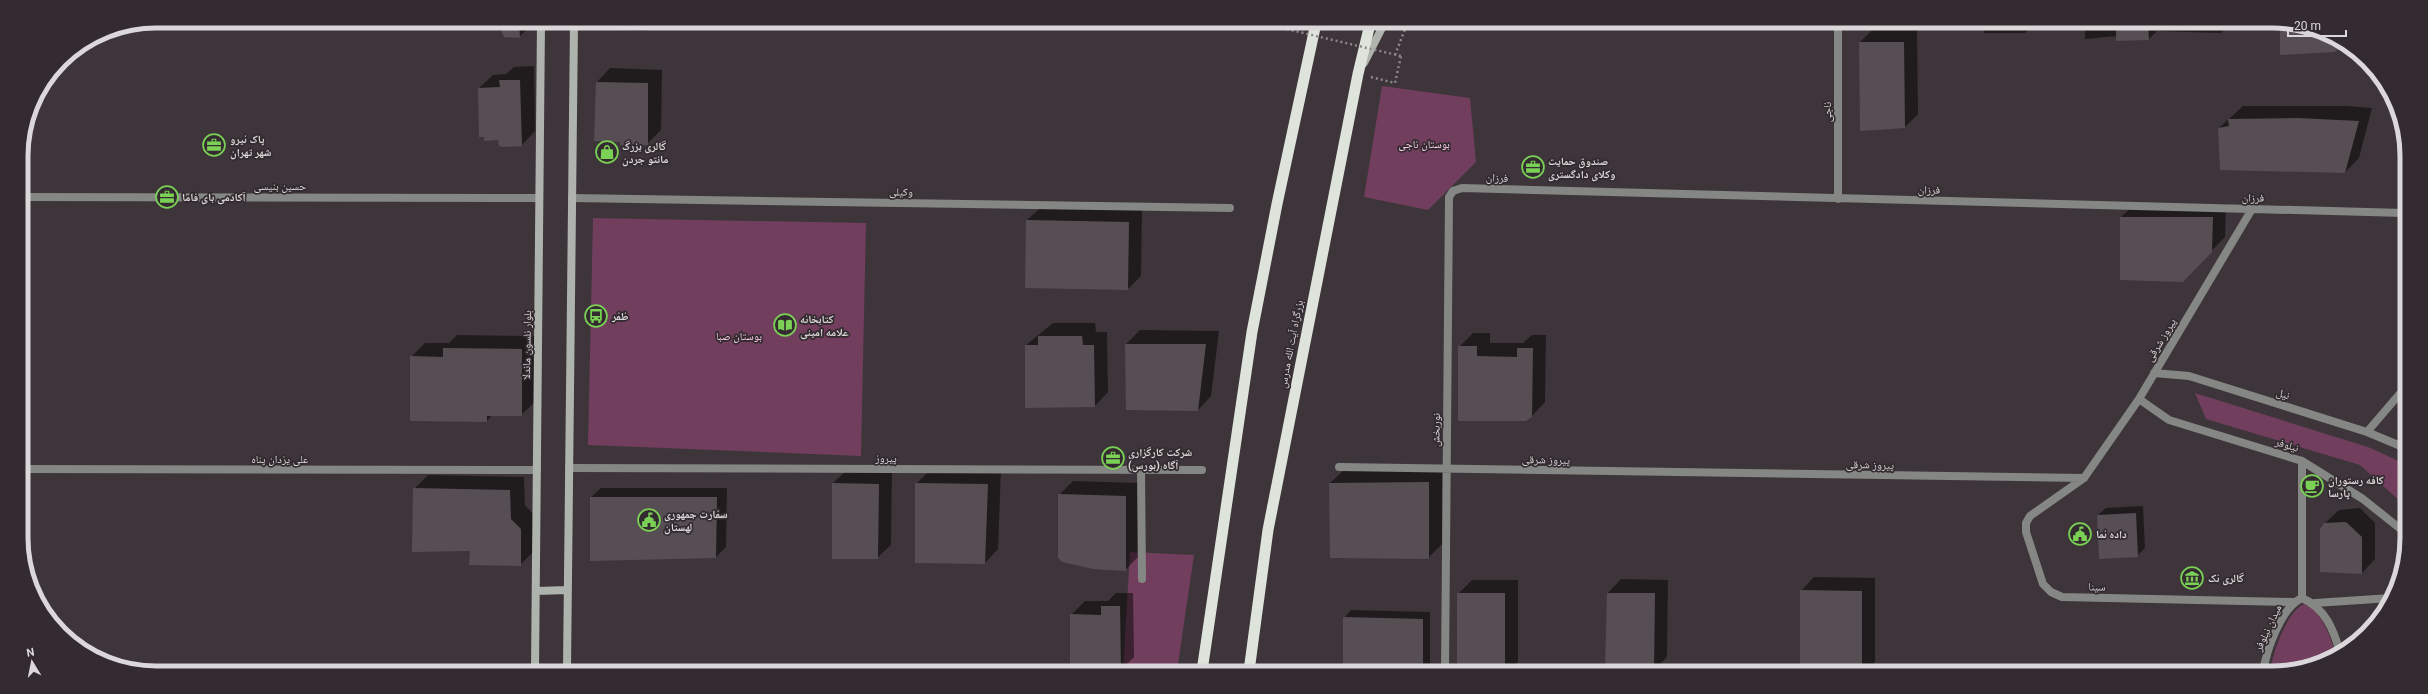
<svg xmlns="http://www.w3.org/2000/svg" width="2428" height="694" font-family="Roboto,'Noto Naskh Arabic',sans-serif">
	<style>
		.green { fill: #713e5d }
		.shadow { fill: #0007 }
		.building { fill: #574e53 }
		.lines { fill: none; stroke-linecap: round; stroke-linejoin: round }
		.path { stroke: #8e878b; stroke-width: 2.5; stroke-dasharray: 2 3; stroke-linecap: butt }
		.service { stroke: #848783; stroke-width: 8 }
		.minor { stroke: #848783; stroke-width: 8 }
		.secondary { stroke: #afb3ad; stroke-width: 8 }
		.trunk { stroke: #dee4dc; stroke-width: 11 }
		.path-bridge { stroke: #8e878b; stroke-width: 2.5; stroke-dasharray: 2 3; stroke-linecap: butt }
		.labels { text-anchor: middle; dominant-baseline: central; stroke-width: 3.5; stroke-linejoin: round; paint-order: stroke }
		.street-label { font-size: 11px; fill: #dcd7da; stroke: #332b2f }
		.poi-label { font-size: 11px; font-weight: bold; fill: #dcd7da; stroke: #332b2f; text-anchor: start }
		.park-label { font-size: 11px; fill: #fed1ea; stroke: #332b2f }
		.rim { fill: none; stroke: #dcd7da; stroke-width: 5 }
	</style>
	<rect width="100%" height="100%" fill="#3d3539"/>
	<path class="green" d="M1382,86L1470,98L1476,162L1428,210L1364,197Z
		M593,218L866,223L861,456L588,445Z
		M2195,393L2368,447L2403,463V504L2360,465L2206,419Z
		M1130,552L1194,555L1177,671L1123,670Z
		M2304,604C2322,611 2331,638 2336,655L2316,666L2270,673C2272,655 2286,612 2304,604Z"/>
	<path class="shadow" d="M156,21H187L182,26L135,25Z
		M478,22H533V23L520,36L478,25Z
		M592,22H655L646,31L592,29Z
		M1563,24H1603L1563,26Z
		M1734,24H1769L1767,26L1736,28Z
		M1984,25H2034L2025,33H1984Z
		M2085,25H2229L2221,33L2157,31L2149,39L2117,36L2085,39Z
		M2281,25L2307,26L2340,39Z
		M1874,28H1917L1918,114L1905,127L1861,130L1860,42Z
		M534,66L535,131L522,145L499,139L479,88L493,75L506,74L514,67Z
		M610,68L662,70L661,130L647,144L597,82Z
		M2243,106H2346L2372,108L2359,158L2345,172L2219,128Z
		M2135,204H2226L2225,237L2196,267L2121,217Z
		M1041,207L1142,209L1141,276L1128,289L1027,220Z
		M1053,323H1095L1096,332H1107L1108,392L1095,406L1026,407V345Z
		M1140,330L1219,331L1211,396L1198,410L1126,344Z
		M1473,333H1490V343H1523L1532,335H1546L1545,402L1532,416L1459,347Z
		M457,335L535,336V402L521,415H492L487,421L411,357L425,343H449Z
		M1442,469V544L1428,558L1330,483L1344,470Z
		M847,470H892L891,545L877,558L833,483Z
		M930,470H1001L998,549L985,563L916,484Z
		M428,475L524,477L525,505L534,515V551L520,565L471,550L414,489Z
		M1073,481L1139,483V556L1125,570L1059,495Z
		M601,488H727L726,547L716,557L591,497Z
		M2143,506L2145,548L2137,556L2098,515L2106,508Z
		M2360,508L2375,523V559L2362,573L2325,523L2339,510Z
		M1814,577L1875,578V662L1865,672H1801V591Z
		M1621,579L1668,580L1667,657L1653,671L1606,670L1608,593Z
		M1472,580H1518V662L1509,671H1458V594Z
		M1116,593H1133L1134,657L1121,670L1071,669V615L1085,601H1108Z
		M1351,610L1430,612V663L1422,670L1344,618Z"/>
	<path class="building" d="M497,22H519L520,38L504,37Z
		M2116,25H2148L2149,40L2116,41Z
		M2280,25L2307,26L2340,39L2347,45L2334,52L2280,55Z
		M1859,42H1904L1905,128L1860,131Z
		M499,80H520L522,146L503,147L499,146L498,140L484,141V137H479L478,88L500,87Z
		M596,82L648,83V145H620V142L594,141Z
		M2297,118L2359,121L2345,173L2220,170L2218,128L2229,126L2228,119Z
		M2120,217H2213L2212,252L2183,282L2120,280Z
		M1026,220L1129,222L1128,290L1025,288Z
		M1038,336H1082L1083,345H1094L1095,407L1025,408V345H1038Z
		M1125,344H1206L1198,411L1126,410Z
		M1458,346H1477V356L1517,357V348H1533L1532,417L1526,421H1458Z
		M443,348L522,349V416H487V422L410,421V356L443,357Z
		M1429,482V559L1330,558L1329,483Z
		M832,483L879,484L878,559H832Z
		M915,483L988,484L985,564L915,563Z
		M413,488L510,490L511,519L521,529V566L469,565L470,551L412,552Z
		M1058,494L1126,496V571L1093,569L1062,562L1058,558Z
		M590,497H717L716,558L590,561Z
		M2136,513L2138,557L2099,559L2097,515Z
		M2346,522L2362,537V574L2320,572V529L2324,523Z
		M1800,590L1862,591V672H1800Z
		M1457,593H1505V671H1457Z
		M1607,593H1655L1654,671H1605Z
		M1101,606H1120L1121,670H1070V614L1101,615Z
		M1343,617L1423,619V671H1343Z"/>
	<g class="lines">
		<path class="path" d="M1282,28L1284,23
			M1395,55L1407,24
			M1371,77L1395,83L1401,56"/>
		<path class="service" d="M1141,470L1142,579"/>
		<path class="minor" d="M22,197L539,198
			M572,198L1230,208
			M1838,199V25
			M2252,209L2139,399L2084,478L2030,516L2026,523V532L2043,584L2051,592L2062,597L2293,602
			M2154,373L2189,376L2367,432L2403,447
			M2139,399L2169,420L2302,461V598
			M2367,432L2403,390
			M2302,461L2363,499L2403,531
			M1339,467L2084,478
			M569,468L1202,470
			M23,469L537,470
			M2315,603L2391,598
			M1445,671L1449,197L1453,191L1462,188L2404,213
			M2263,673C2266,651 2281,607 2302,598C2325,608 2334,630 2340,653"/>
		<path class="secondary" d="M1364,63L1384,24
			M536,591L568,590
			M535,669L541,22
			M567,669L574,22"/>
		<path class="trunk" d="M1202,671L1252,332L1277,204L1316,23
			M1249,671L1268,530L1358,74L1370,24"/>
		<path class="path-bridge" d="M1282,28L1401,56"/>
	</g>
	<defs>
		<g id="office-ring" transform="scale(1.15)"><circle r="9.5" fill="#332b2f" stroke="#7ad156" stroke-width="1.5"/><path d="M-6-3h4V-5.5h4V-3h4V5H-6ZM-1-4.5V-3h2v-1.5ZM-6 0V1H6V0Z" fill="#7ad156"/></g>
		<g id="shop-ring" transform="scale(1.15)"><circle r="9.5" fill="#332b2f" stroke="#7ad156" stroke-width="1.5"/><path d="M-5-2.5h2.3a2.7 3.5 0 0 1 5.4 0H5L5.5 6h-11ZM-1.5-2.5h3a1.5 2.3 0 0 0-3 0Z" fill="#7ad156"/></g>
		<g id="bus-ring" transform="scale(1.15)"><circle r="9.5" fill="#332b2f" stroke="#7ad156" stroke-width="1.5"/><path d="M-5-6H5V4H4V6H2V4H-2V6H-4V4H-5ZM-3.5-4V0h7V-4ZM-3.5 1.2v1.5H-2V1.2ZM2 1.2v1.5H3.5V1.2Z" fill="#7ad156"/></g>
		<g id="library-ring" transform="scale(1.15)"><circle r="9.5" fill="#332b2f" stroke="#7ad156" stroke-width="1.5"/><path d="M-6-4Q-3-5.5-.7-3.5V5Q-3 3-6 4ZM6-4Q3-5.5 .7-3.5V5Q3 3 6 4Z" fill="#7ad156"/></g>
		<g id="cafe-ring" transform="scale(1.15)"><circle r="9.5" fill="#332b2f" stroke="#7ad156" stroke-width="1.5"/><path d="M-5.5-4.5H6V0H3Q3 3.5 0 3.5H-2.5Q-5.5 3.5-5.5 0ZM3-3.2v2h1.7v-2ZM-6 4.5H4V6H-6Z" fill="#7ad156"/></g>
		<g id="civic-ring" transform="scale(1.15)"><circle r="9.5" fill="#332b2f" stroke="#7ad156" stroke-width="1.5"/><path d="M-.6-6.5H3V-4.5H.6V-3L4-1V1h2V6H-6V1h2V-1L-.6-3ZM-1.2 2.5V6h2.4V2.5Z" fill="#7ad156"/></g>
		<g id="museum-ring" transform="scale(1.15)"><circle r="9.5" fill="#332b2f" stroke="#7ad156" stroke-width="1.5"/><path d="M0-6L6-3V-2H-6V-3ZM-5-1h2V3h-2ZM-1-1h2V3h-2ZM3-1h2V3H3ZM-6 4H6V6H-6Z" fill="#7ad156"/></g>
	</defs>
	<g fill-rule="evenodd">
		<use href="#office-ring" x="214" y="145"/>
		<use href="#shop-ring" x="607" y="152"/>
		<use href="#office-ring" x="1533" y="167"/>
		<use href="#office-ring" x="167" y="197"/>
		<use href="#bus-ring" x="596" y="316"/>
		<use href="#library-ring" x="785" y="325"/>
		<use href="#office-ring" x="1113" y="458"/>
		<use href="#cafe-ring" x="2312" y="486"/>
		<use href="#civic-ring" x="649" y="520"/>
		<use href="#civic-ring" x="2080" y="534"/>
		<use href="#museum-ring" x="2192" y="578"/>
	</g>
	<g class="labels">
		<g class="street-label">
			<text transform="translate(1827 112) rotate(-90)">ناجی</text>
			<text transform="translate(1497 178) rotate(2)">فرزان</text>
			<text x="280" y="186">حسین بنیسی</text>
			<text transform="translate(1929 190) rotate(1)">فرزان</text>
			<text transform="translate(901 192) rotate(1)">وكيلی</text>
			<text transform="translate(2253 198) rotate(1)">فرزان</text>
			<text transform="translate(2161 340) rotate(-59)">پیروز شرقی</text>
			<text transform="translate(1291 344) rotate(-79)">بزرگراه آیت الله مدرس</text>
			<text transform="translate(527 345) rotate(-89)">بلوار نلسون ماندلا</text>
			<text transform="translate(2283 394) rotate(17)">نیل</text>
			<text transform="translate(1436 430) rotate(-89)">نوربخش</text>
			<text transform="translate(2287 445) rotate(17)">نیلوفر</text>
			<text x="886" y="458">پیروز</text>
			<text x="280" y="459">علی یزدان پناه</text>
			<text transform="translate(1546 460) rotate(1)">پیروز شرقی</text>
			<text transform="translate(1870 465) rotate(1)">پیروز شرقی</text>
			<text transform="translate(2097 587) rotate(1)">سینا</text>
			<text transform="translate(2268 628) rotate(-65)">میدان نیلوفر</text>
		</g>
		<g class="poi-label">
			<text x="230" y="139">پاک نیرو<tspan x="230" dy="13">شهر‌ تهران</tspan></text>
			<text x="622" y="146">گالری بزرگ<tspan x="622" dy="13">مانتو جردن</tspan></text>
			<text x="1548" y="161">صندوق حمایت<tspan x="1548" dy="13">وکلای دادگستری</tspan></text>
			<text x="182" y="197">آکادمی بای فاما</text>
			<text x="612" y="316">ظفر</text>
			<text x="800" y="319">کتابخانه<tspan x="800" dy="13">علامه امینی</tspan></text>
			<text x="1128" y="452">شرکت کارگزاری<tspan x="1128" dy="13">آگاه (بورس)</tspan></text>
			<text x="2328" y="480">کافه رستوران<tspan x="2328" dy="13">پارسا</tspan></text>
			<text x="664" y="514">سفارت جمهوری<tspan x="664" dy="13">لهستان</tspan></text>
			<text x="2096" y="534">داده نما</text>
			<text x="2208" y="578">گالری نک</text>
		</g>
		<g class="park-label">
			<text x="1424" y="144">بوستان ناجی</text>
			<text x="739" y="336">بوستان صبا</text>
		</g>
	</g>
	<path d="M0 0H2428V694H0ZM156 28H2272A128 128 0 0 1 2400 156V538A128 128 0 0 1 2272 666H156A128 128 0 0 1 28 538V156A128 128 0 0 1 156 28Z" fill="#332b2f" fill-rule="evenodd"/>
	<path class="rim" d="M156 28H2272A128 128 0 0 1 2400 156V538A128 128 0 0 1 2272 666H156A128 128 0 0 1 28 538V156A128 128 0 0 1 156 28Z"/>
	<g transform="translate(32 662) rotate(350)" stroke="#332b2f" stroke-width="3" paint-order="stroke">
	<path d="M0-3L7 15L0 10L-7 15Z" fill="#dcd7da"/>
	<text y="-6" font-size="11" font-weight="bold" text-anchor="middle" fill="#dcd7da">N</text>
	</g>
	<path d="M2288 30v6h58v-6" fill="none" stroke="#dcd7da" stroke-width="2"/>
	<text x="2294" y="30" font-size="12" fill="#dcd7da" stroke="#332b2f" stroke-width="3" paint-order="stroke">20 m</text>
</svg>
